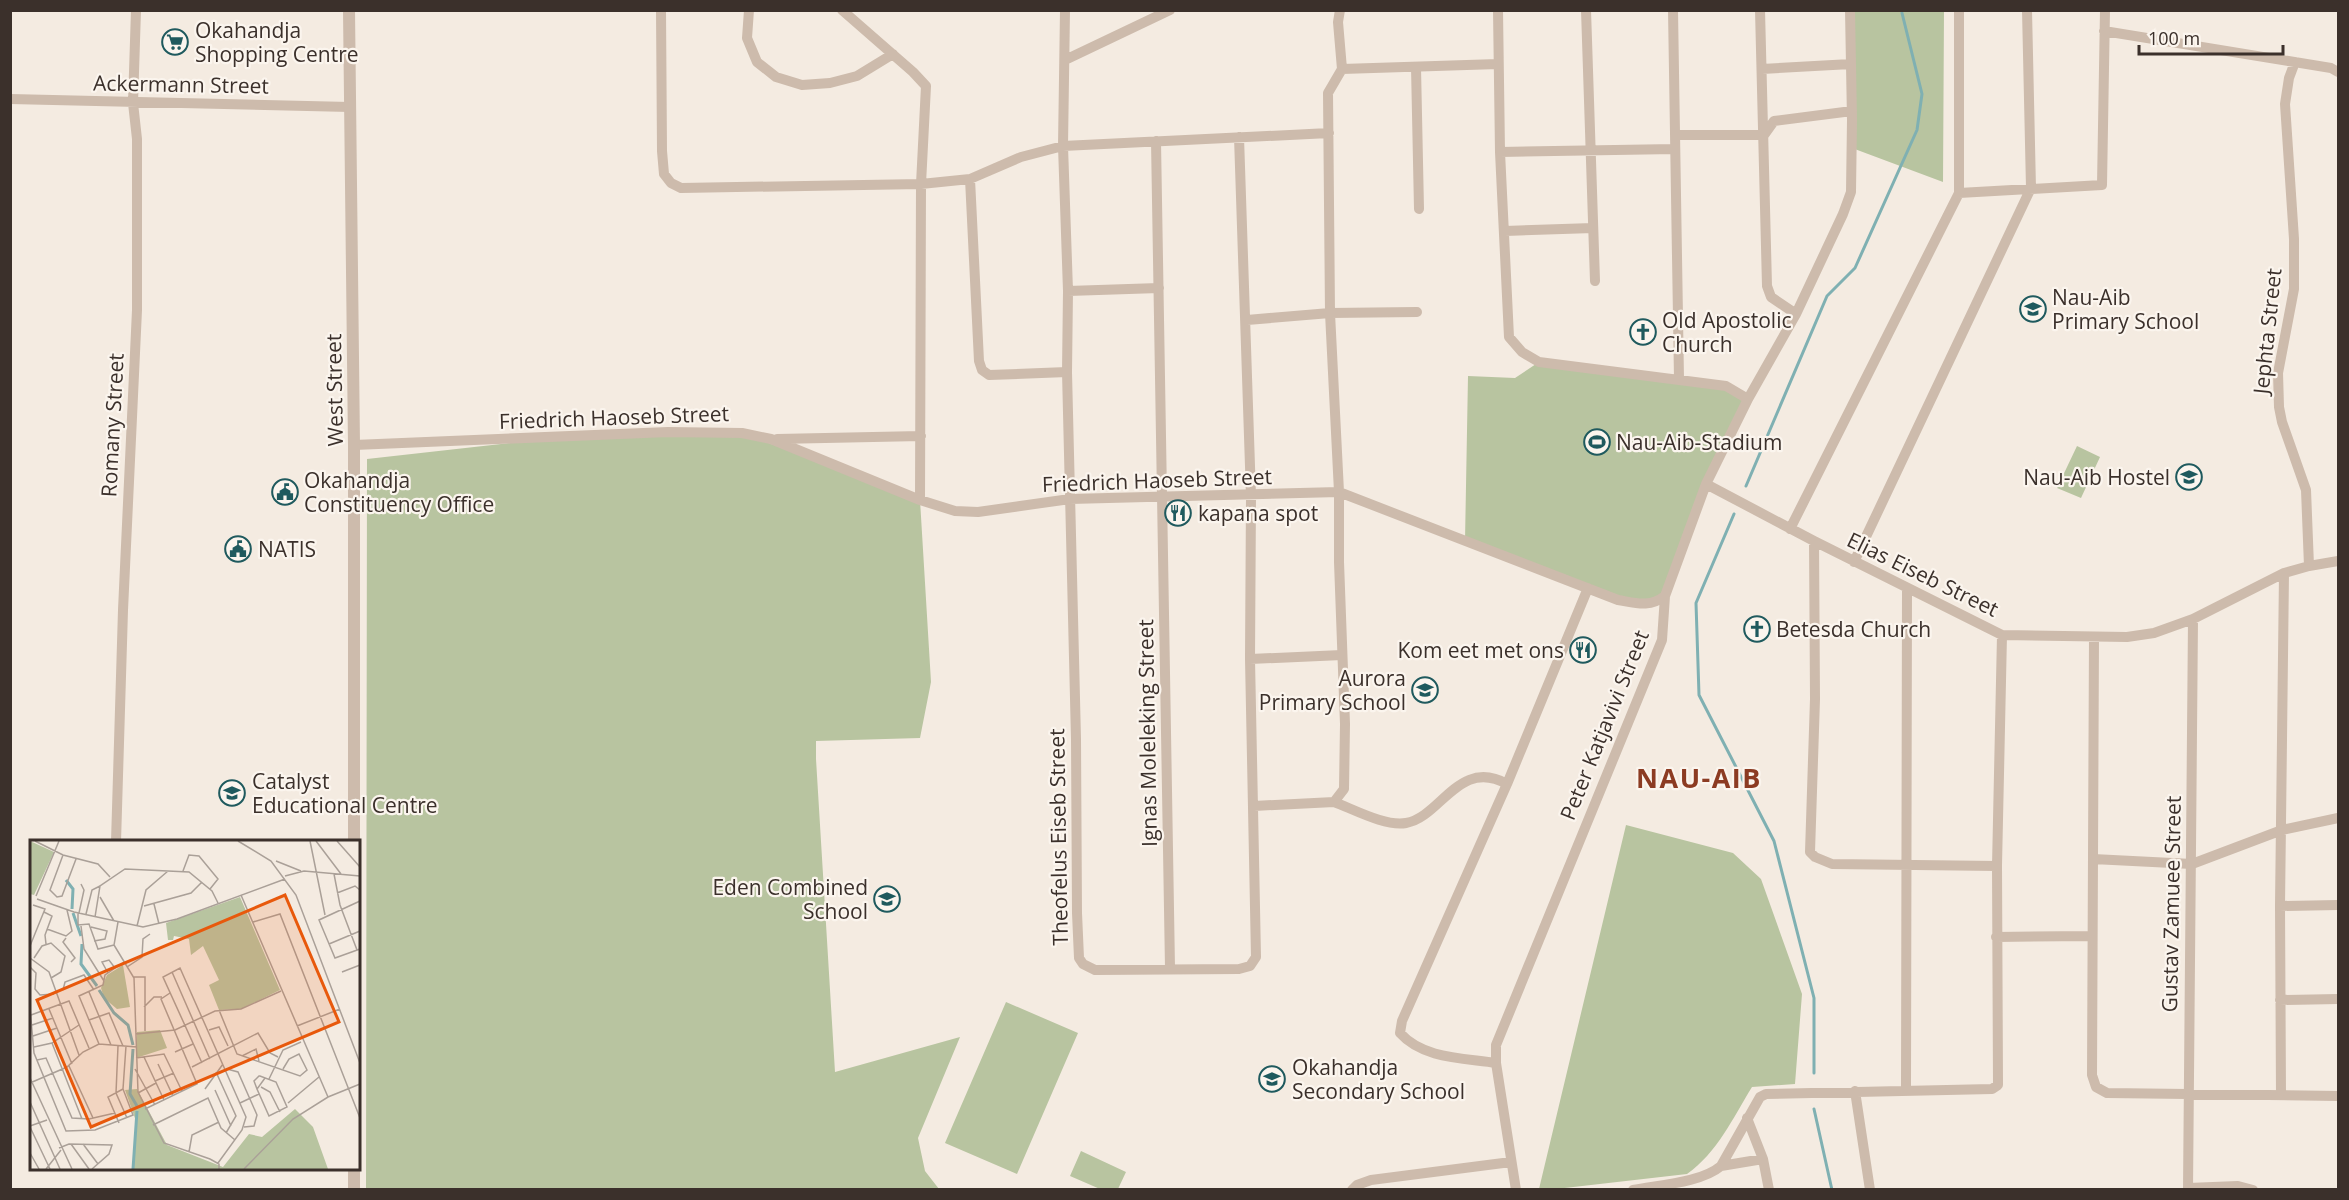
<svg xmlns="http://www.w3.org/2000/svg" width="2349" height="1200" font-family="'Open Sans',sans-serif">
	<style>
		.green { fill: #b8c4a0 }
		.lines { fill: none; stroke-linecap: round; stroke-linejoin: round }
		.stream { stroke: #7fb0b2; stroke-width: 3 }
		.minor { stroke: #cdbbac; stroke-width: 10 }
		.tertiary { stroke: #cdbbac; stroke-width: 12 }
		.labels { text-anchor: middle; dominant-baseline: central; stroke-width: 4.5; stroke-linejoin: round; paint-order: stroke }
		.poi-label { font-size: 21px; fill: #3b302b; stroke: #fbf5ee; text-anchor: start }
		.street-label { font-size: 21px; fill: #3b302b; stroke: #fbf5ee }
		.district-label { font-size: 27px; font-weight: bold; letter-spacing: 1.5px; fill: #8c3b22; stroke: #fbf5ee }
		.inset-river { fill: none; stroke: #7fb0b2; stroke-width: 3 }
		.inset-road { fill: none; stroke: #aaa098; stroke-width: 1.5 }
		.view { fill: #e8590c; fill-opacity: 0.15; stroke: #e8590c; stroke-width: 3 }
		.inset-edge { fill: none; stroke: #3b302b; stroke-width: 3 }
	</style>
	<rect width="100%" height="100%" fill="#f4ebe1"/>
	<path class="green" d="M1850,11H1944L1943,182L1852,148Z
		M1539,362L1726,386L1748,399L1706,484L1665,596L1645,605L1465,541L1468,376L1515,378Z
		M742,433L920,500L931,682L920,738L816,741V759L835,1072L960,1037L918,1138L925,1171L939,1189L366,1190L367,459L564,437Z
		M2077,446L2100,457L2081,498L2057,488Z
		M1626,825L1733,853L1761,879L1802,994L1795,1084L1752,1087C1733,1118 1717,1153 1687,1174L1556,1189H1539Z
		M1006,1002L1078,1033L1017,1174L945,1143Z
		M1081,1151L1126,1172L1118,1189H1100L1070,1176Z"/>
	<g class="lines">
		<path class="stream" d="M1746,486L1827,296L1855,268L1917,130L1922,94L1902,13
			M1734,514L1696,603L1699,695L1774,841L1814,998V1073
			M1814,1109L1832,1190"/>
		<path class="minor" d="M661,10L662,151L664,174L671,183L681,188L921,184L970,179L1021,157L1063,146L1329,133
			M749,10L747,38L757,62L776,77L802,85L830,83L857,76L893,54
			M842,10L913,72L926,86L921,184L920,500
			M1065,10L1063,146L1068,291L1067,372L1076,739L1077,913L1079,958L1083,964L1095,970L1239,969L1250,966L1256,957L1250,659L1251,496L1239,137
			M1498,10L1500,152L1509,337L1522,352L1539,362L1726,386L1748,399
			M1586,10L1595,281
			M1673,10L1679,379
			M1760,10L1767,286L1771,297L1796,314
			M2104,31L2331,68L2338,72
			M1065,60L1170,10
			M2295,62L2289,78L2285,104L2294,239V289L2278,373L2279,407L2282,422L2306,490L2309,566
			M1416,67L1419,209
			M1342,69L1498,64
			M1762,69L1851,64
			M10,99L350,107
			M1675,135H1764L1774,121L1852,111
			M1156,141L1170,968
			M1500,152L1675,149
			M970,179L979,361L982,370L989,375L1067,372
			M1959,193L2102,185L2105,10
			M1505,231L1593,228
			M1068,291L1159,288
			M1247,320L1330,313L1417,312
			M777,439L921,436
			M354,445L668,432L742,433L771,439L920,500L955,511L978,512L1070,499L1339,492L1618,600C1636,603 1649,608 1665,596
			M1706,484L1814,541L2002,635L2127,637L2154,633L2193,619L2284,573L2309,566L2338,561
			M1790,529L1959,193V10
			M1814,541L1815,699L1810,852L1815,857L1832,864L1997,866
			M1854,562L2031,188L2027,10
			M2094,637L2092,1075L2096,1087L2107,1093L2338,1096
			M1250,659L1342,655
			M1334,802C1353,809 1386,827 1406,823C1441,817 1459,757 1507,784
			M1254,806L1334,802L1344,789L1345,724L1339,562V492L1330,313L1328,93L1342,69L1338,22L1340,10
			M116,842L123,610L137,310V139L133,103L136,10
			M2093,859L2192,864L2282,830L2338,818
			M2280,906L2338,905
			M1996,937L2091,936
			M2280,1000L2338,999
			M1496,1063C1464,1058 1423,1059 1400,1033L1402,1021L1507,784L1588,588
			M1906,1089L1907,588
			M1855,1091L1870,1190
			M2281,1094L2280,906L2284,573
			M1747,1118L1763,1159L1769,1190
			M1721,1166L1763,1159
			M2188,1188L2238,1186L2253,1190
			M1352,1190L1357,1185L1371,1180L1511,1162
			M1516,1190L1496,1063V1045L1662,640L1665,596L1706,484L1748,399L1796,314L1843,214L1851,192L1852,120L1850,10
			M1633,1190C1658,1185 1701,1183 1721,1166L1760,1097L1766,1094L1992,1089L1998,1085L1997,866L2002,635
			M2188,1190L2193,619"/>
		<path class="tertiary" d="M349,10L354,445V842
			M354,1168V1190"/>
	</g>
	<defs>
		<g id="supermarket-ring" transform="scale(1.35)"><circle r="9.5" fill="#fbf5ee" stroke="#1f5a5e" stroke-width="1.5"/><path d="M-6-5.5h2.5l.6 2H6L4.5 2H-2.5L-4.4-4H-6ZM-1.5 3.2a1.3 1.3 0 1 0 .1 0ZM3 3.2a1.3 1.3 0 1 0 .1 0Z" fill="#1f5a5e"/></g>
		<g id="school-ring" transform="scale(1.35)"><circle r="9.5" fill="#fbf5ee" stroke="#1f5a5e" stroke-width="1.5"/><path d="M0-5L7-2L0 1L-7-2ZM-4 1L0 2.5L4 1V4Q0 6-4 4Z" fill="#1f5a5e"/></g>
		<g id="church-ring" transform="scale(1.35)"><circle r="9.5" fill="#fbf5ee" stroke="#1f5a5e" stroke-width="1.5"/><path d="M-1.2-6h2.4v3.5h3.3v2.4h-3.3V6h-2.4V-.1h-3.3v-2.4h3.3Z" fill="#1f5a5e"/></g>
		<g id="stadium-ring" transform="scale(1.35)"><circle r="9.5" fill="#fbf5ee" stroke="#1f5a5e" stroke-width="1.5"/><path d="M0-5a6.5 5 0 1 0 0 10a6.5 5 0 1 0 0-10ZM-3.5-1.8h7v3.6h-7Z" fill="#1f5a5e"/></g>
		<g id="civic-ring" transform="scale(1.35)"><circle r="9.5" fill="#fbf5ee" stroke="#1f5a5e" stroke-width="1.5"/><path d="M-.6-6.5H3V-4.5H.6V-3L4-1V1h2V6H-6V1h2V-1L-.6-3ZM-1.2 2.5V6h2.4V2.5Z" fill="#1f5a5e"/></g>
		<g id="restaurant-ring" transform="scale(1.35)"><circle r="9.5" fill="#fbf5ee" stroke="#1f5a5e" stroke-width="1.5"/><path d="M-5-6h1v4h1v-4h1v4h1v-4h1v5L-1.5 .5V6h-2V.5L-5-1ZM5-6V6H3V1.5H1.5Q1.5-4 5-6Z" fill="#1f5a5e"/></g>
	</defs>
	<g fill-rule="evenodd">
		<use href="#supermarket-ring" x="175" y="42"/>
		<use href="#school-ring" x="2033" y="309"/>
		<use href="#church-ring" x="1643" y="332"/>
		<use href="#stadium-ring" x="1597" y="442"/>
		<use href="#school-ring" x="2189" y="477"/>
		<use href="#civic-ring" x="285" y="492"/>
		<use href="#restaurant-ring" x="1178" y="513"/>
		<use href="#civic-ring" x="238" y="549"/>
		<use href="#church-ring" x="1757" y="629"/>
		<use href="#restaurant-ring" x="1583" y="650"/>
		<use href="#school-ring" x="1425" y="690"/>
		<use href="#school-ring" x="232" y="793"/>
		<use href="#school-ring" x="887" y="899"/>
		<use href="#school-ring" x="1272" y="1079"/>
	</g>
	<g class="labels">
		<g class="poi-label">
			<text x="195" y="30">Okahandja<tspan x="195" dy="24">Shopping Centre</tspan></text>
			<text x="2052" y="297">Nau-Aib<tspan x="2052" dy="24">Primary School</tspan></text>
			<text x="1662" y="320">Old Apostolic<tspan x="1662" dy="24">Church</tspan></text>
			<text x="1616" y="442">Nau-Aib-Stadium</text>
			<text x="2170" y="477" text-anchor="end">Nau-Aib Hostel</text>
			<text x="304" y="480">Okahandja<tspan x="304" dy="24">Constituency Office</tspan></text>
			<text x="1198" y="513">kapana spot</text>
			<text x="258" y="549">NATIS</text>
			<text x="1776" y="629">Betesda Church</text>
			<text x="1564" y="650" text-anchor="end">Kom eet met ons</text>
			<text x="1406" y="678" text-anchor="end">Aurora<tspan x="1406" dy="24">Primary School</tspan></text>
			<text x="252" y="781">Catalyst<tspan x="252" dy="24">Educational Centre</tspan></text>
			<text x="868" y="887" text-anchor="end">Eden Combined<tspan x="868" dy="24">School</tspan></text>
			<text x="1292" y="1067">Okahandja<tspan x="1292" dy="24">Secondary School</tspan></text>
		</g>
		<g class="street-label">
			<text transform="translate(181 84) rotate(1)">Ackermann Street</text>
			<text transform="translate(2267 331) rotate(-84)">Jephta Street</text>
			<text transform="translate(334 390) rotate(-91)">West Street</text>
			<text transform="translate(614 417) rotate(-2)">Friedrich Haoseb Street</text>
			<text transform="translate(112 425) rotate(-87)">Romany Street</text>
			<text transform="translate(1157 480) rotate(-2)">Friedrich Haoseb Street</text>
			<text transform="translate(1923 574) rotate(26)">Elias Eiseb Street</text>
			<text transform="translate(1604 725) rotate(-68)">Peter Katjavivi Street</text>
			<text transform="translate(1147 733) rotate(-91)">Ignas Moleleking Street</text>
			<text transform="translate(1058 837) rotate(-91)">Theofelus Eiseb Street</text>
			<text transform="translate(2171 904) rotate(-89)">Gustav Zamuee Street</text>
		</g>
		<g class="district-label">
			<text x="1699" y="777">NAU-AIB</text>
		</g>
	</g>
	<g transform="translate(30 840)">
		<rect width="330" height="330" fill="#f4ebe1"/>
		<path d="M0,1L24,12L4,55L0,54ZM210,57L250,150L211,169L189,170L179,145L189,140L173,106L161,115L159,99L144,96L143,100H138L136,83ZM93,125L100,167L87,169L74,158L71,148L77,135ZM130,190L137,208L106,218L107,192ZM107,249L137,305L193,327L219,294L232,297L265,269L283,287L298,329H103L107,284L95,250Z" fill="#b8c4a0"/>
		<path class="inset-river" d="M36,40L43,49L42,69M43,73L51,96M52,104L51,124L67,146M69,150L84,173L98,185L103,205M103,209L100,254L107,266M103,329L107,271"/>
		<path class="inset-road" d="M5,1L33,15L68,24L80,37M208,1L241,21L266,55L330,223M280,1L295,75M286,1L311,34M307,1L330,27M33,15L20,50L27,57L32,56L46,19M246,21L271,31M153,31L159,15L169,16L188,39L180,49M304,34L310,65L327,110M255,36L274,31L330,36M307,53L325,46L330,50M211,55L298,257M6,56L29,1M70,57L84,81M7,59L44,72L113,87L147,79L255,39M330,61L289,80L305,118L330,109M124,64L129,84M114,66L161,53L172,42M14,72L22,76L15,95L16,104M48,73V85L59,84L68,109L84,105M49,73L54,50L51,44M56,74L62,50L70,46M65,77L70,46L95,29L159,32L182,51L188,63M88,82L84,105L104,138L108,252L134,303L180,319L189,324V329M223,82L250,74L330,278M51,86L54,109L74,141M107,86L116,50L138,31M61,87L77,91L75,99L64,101M17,89L36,96L42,91L37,70M36,98L33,102L45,118L41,122M299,104L330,91M0,106L15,69L3,65M0,118L19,132L49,215M4,118L12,106L21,103L35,116L31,132L21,138M0,127L6,133L5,149L10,155L24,154M97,127L112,117L113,99L120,94M142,132L180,219M312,132L330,125M78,133L72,122L79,120L85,128M103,137H115V191M33,150L35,142L54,135L64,150M59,152L81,205M114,167L124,157H132M0,168L4,213L36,291L65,290L103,275L93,249L96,206M19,169L42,224M189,170L207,214L270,236L277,230L269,214L259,219L253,229M1,175L39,161L59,208M59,180L79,173L93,206M2,185L23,178M267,186L310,169M179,190L189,187L198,206M106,194L145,190L185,171L211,169L251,151M3,196L27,188M22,203L52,279M69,204L49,156L73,145L75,135L94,122M88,206L86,253L97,278M4,207L22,203L49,185M145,212L163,204M212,216L226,209L229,221M114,217L134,260M106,218L134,214L152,251M7,220L16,218L42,278L59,279L85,273M172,223L133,137L150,128L216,277L212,290L188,323M128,224L143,256M39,226L63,278M162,227L228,193L240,213L248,217M105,229L125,265M197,229L208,232L227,275L224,286L214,287M186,232L206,276L196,293M0,238L42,329M239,239L253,210L271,202M125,241L144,233M0,243L37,227L53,212L69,204L107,207M231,247L240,252L250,272M175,249L193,224M227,249L224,241L229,236H230L246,242L257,267L239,276L227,249L235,238M185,250L201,286M108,253L126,243M0,262L30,329M210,263L229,254M258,263L289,237M115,269L167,244L131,159L140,153M89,283L78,257L93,249M123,285L178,258L191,288L205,300M0,286L17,280M0,287L20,329M41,304L59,329M53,304L68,324M29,308L39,304L82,305L79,314L62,329M159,312L162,295L189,282M0,313L9,329M16,329L31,310M214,329L263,279L298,257L330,244"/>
		<path class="view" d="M255,55L309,182L61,287L7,160Z"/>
		<rect width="330" height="330" class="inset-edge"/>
	</g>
	<rect width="2349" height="1200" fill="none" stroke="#3b302b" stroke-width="24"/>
	<path d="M2139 45v9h144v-9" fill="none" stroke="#3b302b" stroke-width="3"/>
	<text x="2148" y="45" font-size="18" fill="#3b302b" stroke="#fbf5ee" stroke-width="4.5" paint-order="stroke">100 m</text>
</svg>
